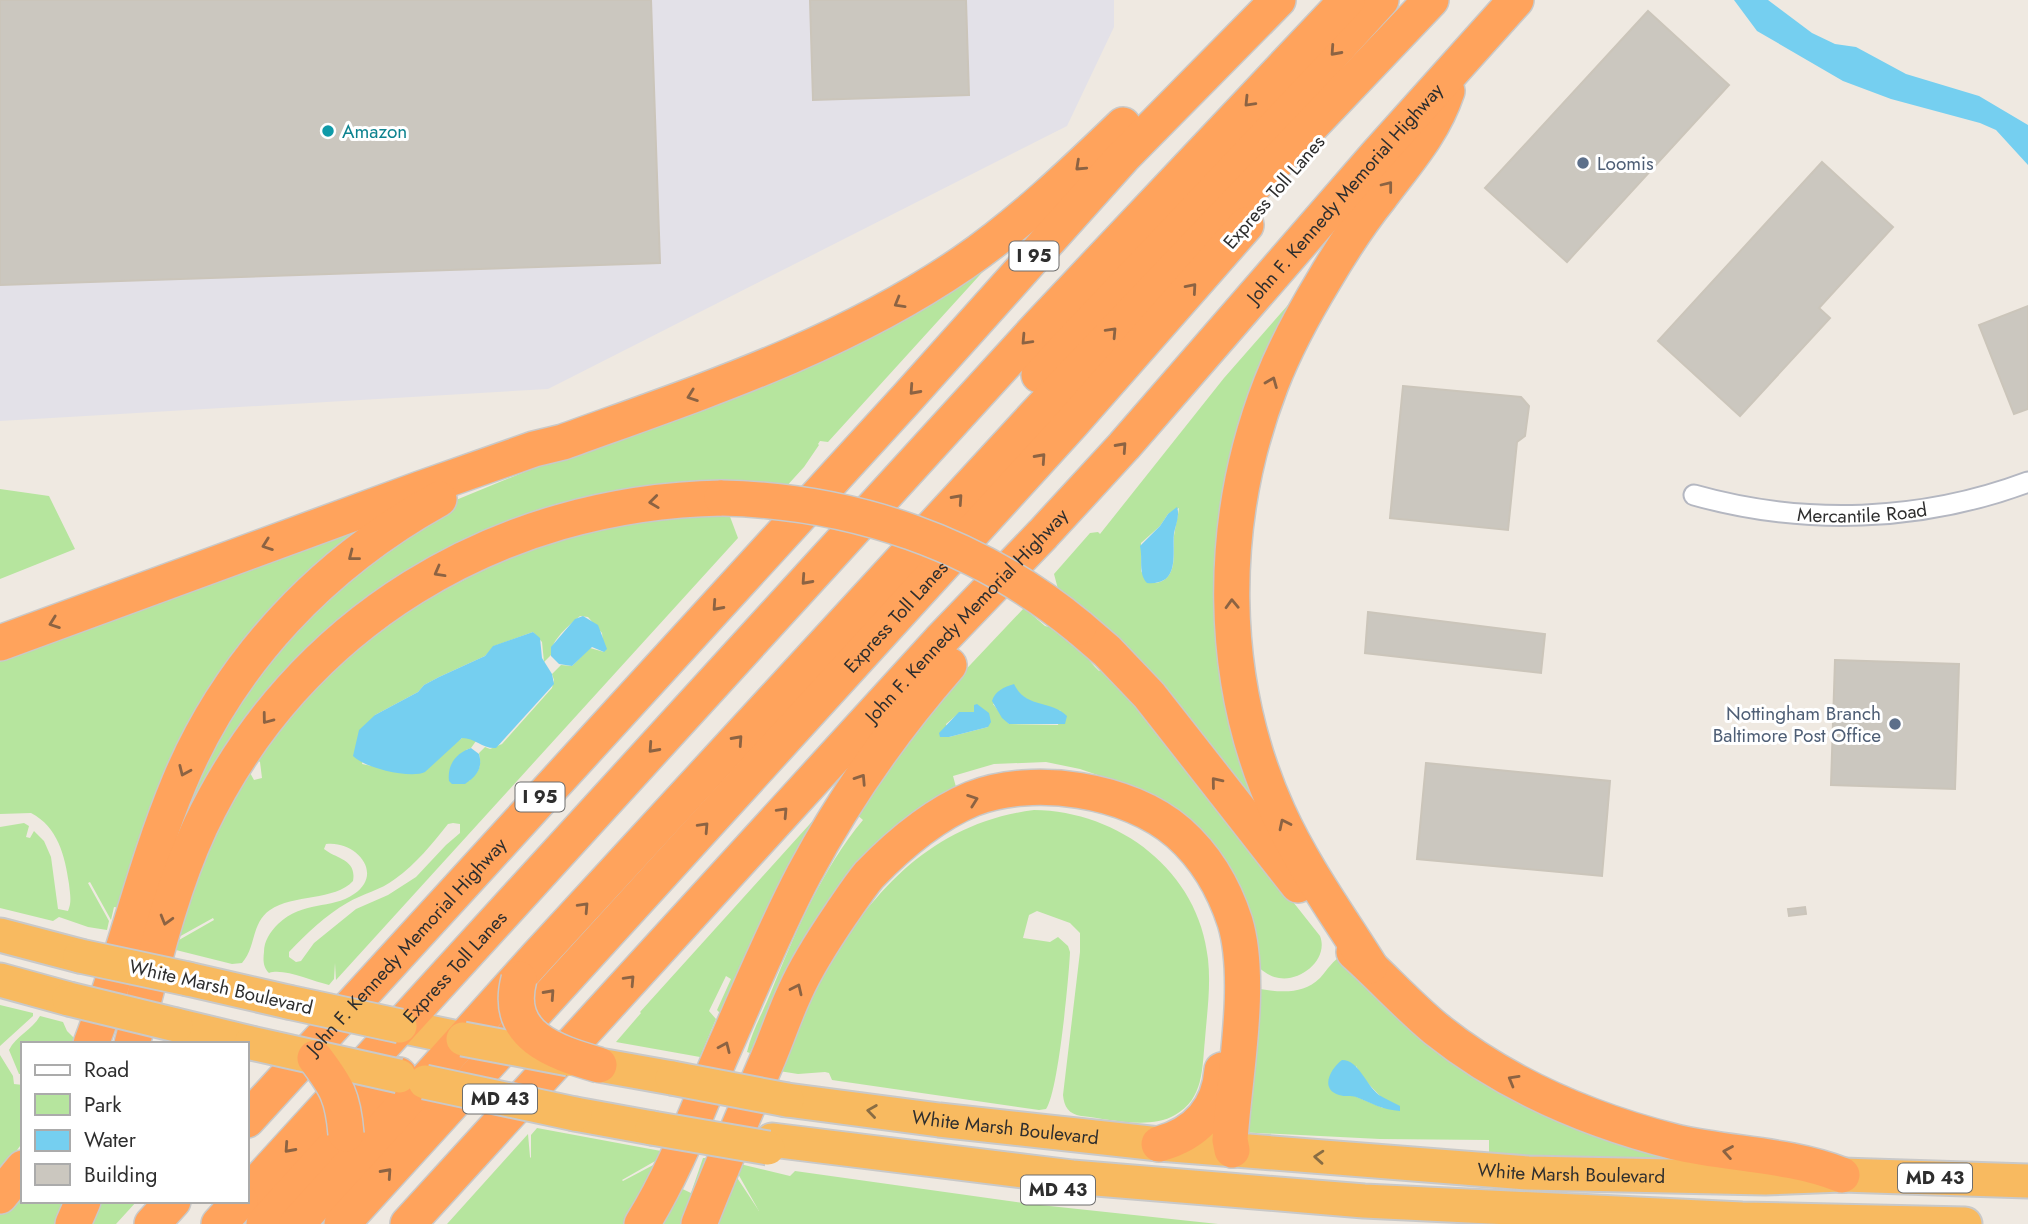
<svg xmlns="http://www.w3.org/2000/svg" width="2028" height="1224" font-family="Jost,sans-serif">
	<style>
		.industrial { fill: #e3e1e8 }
		.green { fill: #b6e59e; fill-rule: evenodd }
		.water { fill: #75cff0 }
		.building { fill: #cbc7bf; stroke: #cbc5ba; stroke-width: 2 }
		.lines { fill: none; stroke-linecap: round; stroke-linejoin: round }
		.minor-casing { stroke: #b4b7c1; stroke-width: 23 }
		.trunk-casing { stroke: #c9c9c9; stroke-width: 37 }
		.motorway-casing { stroke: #c9c9c9; stroke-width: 38 }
		.minor { stroke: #fff; stroke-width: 19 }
		.trunk { stroke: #f8ba60; stroke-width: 33 }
		.motorway { stroke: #ffa35c; stroke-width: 35 }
		.trunk-bridge-casing { stroke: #c9c9c9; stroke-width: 37; stroke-linecap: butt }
		.motorway-bridge-casing { stroke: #c9c9c9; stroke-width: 38; stroke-linecap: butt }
		.trunk-bridge { stroke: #f8ba60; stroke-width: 33 }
		.motorway-bridge { stroke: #ffa35c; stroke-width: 35 }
		.oneway { stroke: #8c6343 }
		.oneway2 { stroke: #896d44 }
		.culture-dot { fill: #0f9aa8; stroke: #fff; stroke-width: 2.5 }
		.service-dot { fill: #5c6f8a; stroke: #fff; stroke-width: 2.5 }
		.labels { text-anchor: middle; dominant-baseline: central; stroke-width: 6; stroke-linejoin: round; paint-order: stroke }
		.shield { fill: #fff; stroke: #6d6d6d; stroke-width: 2 }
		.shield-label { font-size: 18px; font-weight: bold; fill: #2e2e2e }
		.culture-label { font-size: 19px; fill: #0d838f; stroke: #fff; text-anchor: start }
		.service-label { font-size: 19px; fill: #4e5e75; stroke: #fff; text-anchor: start }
		.street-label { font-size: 19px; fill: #2e2e2e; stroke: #fff }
	</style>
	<rect width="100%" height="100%" fill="#efe9e1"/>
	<path class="industrial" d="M0,0H1114V27L1067,126L548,389L0,421Z"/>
	<path class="green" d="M988,266L828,442L820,441L818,444L819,445L804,467L784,489L718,487L387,594L181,849L169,833L190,776L294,621L456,500L573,452Z
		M1308,282L1247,429V754L1259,821L1058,589L1054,574L1090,533L1098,532L1100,534L1224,378ZM1179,508C1178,517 1175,527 1174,536C1173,556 1179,585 1148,583L1141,571V543L1160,526L1168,514Z
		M0,489L49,496L75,549L0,579Z
		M729,514L738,538L336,980L335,963L334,979L329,985C311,981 284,968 269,973C263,967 263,960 264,952C264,941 270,932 278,924C303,900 331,910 354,894C385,873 355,840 326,844L324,849C336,859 357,859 353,881C335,901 293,894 270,910C251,923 256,948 242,963L232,964L176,950L179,940L214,920L213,918L177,938L187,903L217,829L249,771L254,780L262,778L260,762L256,759L312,688L399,614L523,549L618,522ZM580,616L588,617L602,633L604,652L590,648L572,666L561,665L552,674L554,680L552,688L502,744L490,749L485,747L479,753C482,767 479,771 469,781L466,750L471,748L476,741L471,738H462L448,749L401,772L362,764L375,715L418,692L424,685L439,677L485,656L494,646L533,632L542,642L544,662L551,655C550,641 569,625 580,616ZM453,823L460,824V833L446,845L416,877L388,895L356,909L314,943L301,961L296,962L289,957V952C306,934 326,915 347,903C362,894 381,890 395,879C416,864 432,844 448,824Z
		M368,526L319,564L120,908L114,907L111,920L90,882L88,883L109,921L107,930L88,927L62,918L59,917L53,921L0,908V827L24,823L29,826L26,837L30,838L34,831L44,841L51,857L58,909L68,911C72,902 70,894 69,884C65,856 58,827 31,813L0,814V652Z
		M1024,608L1045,626L1053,628L1072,641L1095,667L1099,671L1106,670L1133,699L1320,936C1329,959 1301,982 1279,978C1269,977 1262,970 1254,964L1249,938L1115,781L1080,769L1046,762L994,764L953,776L956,787L939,797L770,1008L750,1053L747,1052C752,1031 763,1012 771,992C795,933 822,869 863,820L856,814L840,831L955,681ZM1018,693L1031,702L1061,711L1058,725L1009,724L993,704ZM974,712L988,727L949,737L946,724L959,713Z
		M1034,810C1119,811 1199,871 1208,959C1211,986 1207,1013 1205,1039C1202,1068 1204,1099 1175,1115C1149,1130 1110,1119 1081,1116C1069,1114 1064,1107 1063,1095L1080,952V933L1070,923L1037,911L1029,915L1023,938L1050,942L1058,937L1068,946L1070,952C1069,977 1058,1094 1046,1109L1039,1110L832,1080L829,1073L825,1072L798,1074L779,1071C786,1052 792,1033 800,1016C806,1001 816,988 824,974C872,890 933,823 1034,810Z
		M818,815L821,817L722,1015L717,1010L731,979L726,976L709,1011L716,1019L700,1057L616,1042L641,1013L640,1012Z
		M1343,955L1360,974L1664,1151L1679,1162L1489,1155V1140L1380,1139L1238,1132L1252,988C1275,991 1301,997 1320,978C1328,969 1332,961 1343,955ZM1356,1066L1363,1078L1380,1096L1383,1108L1352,1095Z
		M0,1005L33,1013V1016L0,1046Z
		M40,1016L63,1022L67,1031L75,1039L73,1044H23V1074H19L9,1050C16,1036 32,1030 40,1016Z
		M0,1055L13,1076L14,1084L23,1085V1142L0,1173Z
		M537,1128L661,1151L657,1160L622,1180L623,1181L657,1163L624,1224H447L528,1134L530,1157L531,1158V1135Z
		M703,1158H708L687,1224H652L674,1185L691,1193Z
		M740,1164L790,1176L795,1171L1031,1204L1218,1224H713L734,1173L759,1211L737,1172Z
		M23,1184V1201H74L64,1224H0V1210Z
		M98,1201H137L116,1224H89Z"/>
	<path class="water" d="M1734,0H1768L1812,33L1835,44L1856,47L1906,74L1979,96L2028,125V165L1996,130L1980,123L1891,99L1843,81L1757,31Z
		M1177,507C1180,515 1176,524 1174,533C1172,553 1181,586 1147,583C1138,574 1143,559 1140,546L1160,526L1168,514Z
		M583,616L598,625L607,649L604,652L592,647L572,666L559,664L551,656V647L575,619Z
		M533,632L540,638L542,658L552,674L554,684L496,748C483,749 475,738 462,738L425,772C411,779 364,768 353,756L359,730L375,715L418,692L424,685L439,677L485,656L493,646Z
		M1014,684C1026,709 1050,699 1067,716L1065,724H1009L1002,718L992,701C995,691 1004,687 1014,684Z
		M977,704L989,713L991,722L988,727L949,737H940L939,733L959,712H974V705Z
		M471,748L479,754C483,768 477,776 465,784H452L449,781C447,765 456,753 471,748Z
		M1342,1060C1359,1060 1365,1084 1379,1095C1385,1099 1393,1102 1400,1106V1111C1383,1110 1371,1103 1356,1097C1351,1095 1345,1097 1339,1095C1319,1089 1331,1068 1342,1060Z"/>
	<path class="building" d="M0,0H651L660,263L0,285Z
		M810,0H966L969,95L813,100Z
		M1648,11L1729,85L1567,262L1485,188Z
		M1822,162L1893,227L1819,308L1830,318L1740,416L1658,341Z
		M2028,306V409L2014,414L1979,325Z
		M1403,386L1521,397L1529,406L1525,436L1517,442L1508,530L1390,518Z
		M1368,612L1545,634L1541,673L1365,653Z
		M1835,660L1959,664L1955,789L1831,785Z
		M1426,763L1610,781L1602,876L1417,859Z
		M1805,907L1806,914L1789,916L1788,909Z"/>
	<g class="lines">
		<g class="minor-casing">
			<g id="minor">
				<path id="s1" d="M1694,495C1804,526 1921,522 2028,482"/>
			</g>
		</g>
		<g class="trunk-casing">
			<g id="trunk">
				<path d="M0,935L80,956"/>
				<path d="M188,979L288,1002"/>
				<path d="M0,980L69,999"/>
				<path d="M176,1025L251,1043"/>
				<path d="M400,1026L463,1039"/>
				<path d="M599,1065L672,1078"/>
				<path id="s2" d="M787,1100L939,1120L1159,1144L1528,1173L1765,1178L1842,1175L2028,1181"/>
				<path d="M575,1114L652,1128"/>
				<path d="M772,1140L1072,1177L1364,1201L1742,1219L1965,1224"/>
			</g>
		</g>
		<g class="motorway-casing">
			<g id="motorway">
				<path d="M1039,375L1381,0"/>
				<path d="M1079,627L1107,651L1149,695L1298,885"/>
				<path d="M0,643L420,489L534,449L563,442C701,392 840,347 963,263C1021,223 1072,174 1123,125"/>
				<path d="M1354,952C1382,977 1407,1005 1436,1029C1506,1085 1588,1120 1675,1142C1730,1155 1789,1154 1842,1175"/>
				<path d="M1370,966C1338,915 1303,867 1278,812C1217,678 1218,520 1271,384C1285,348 1304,313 1324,280C1341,251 1359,223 1380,197C1406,162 1433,133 1447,91"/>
				<path d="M91,1044C124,958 144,867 179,783C230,660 324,563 439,499"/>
				<path d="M132,1044C152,971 168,896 200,827C297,622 498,502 722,498"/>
				<path id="s3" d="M247,1120L908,397L1123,157L1278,0"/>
				<path d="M1159,1144C1196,1134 1219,1110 1222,1070"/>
				<path id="s4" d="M247,1194L1040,325L1347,0"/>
				<path d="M0,1196L23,1168"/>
				<path d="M73,1224L83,1201"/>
				<path d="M152,1224L173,1201"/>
				<path d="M219,1224L240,1201"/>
				<path d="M264,1224L399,1075"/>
				<path d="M297,1224L537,957L1044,406L1431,0"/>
				<path id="s5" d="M342,1224L1072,423L1246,225"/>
				<path id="s6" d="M408,1224L940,641L1043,534L1124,446L1376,156L1516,0"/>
				<path d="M642,1224C678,1167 701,1099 729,1037C753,982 776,927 804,874C844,799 893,729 949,665"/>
				<path d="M699,1224C721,1168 745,1112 769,1056C778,1035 785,1013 795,992C807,965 824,939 841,914C850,901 859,887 869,875C898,845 933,815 972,799C1033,775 1129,789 1179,833C1206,857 1224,888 1235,922C1253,982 1234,1076 1230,1140L1232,1150"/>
			</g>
		</g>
		<use href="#minor" class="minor"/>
		<use href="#trunk" class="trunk"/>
		<use href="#motorway" class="motorway"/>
		<g class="trunk-bridge-casing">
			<path id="trunk-bridge" d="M80,956L188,979
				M69,999L176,1025
				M288,1002L400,1026
				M463,1039L569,1059
				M251,1043L399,1076
				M672,1078L787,1100
				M425,1082L575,1114
				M652,1128L768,1148"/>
		</g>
		<g class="motorway-bridge-casing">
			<path id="motorway-bridge" d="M722,498C853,501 977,543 1079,627
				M519,979C504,1036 554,1052 599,1065
				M315,1058C337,1087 343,1097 346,1134"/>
		</g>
		<use href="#trunk-bridge" class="trunk-bridge"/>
		<use href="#motorway-bridge" class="motorway-bridge"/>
	</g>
	<defs><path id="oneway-chevron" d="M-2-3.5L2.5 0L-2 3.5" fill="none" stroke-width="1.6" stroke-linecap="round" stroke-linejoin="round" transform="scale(1.75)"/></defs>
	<g class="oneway">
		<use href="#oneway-chevron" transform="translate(1335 51) rotate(132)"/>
		<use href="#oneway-chevron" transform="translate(1249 102) rotate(134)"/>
		<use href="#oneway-chevron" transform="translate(1080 166) rotate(137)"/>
		<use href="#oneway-chevron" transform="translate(1388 186) rotate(-52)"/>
		<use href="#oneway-chevron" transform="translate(1192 288) rotate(-49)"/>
		<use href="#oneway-chevron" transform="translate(899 303) rotate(150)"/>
		<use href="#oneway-chevron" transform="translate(1112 332) rotate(-47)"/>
		<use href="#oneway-chevron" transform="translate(1026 340) rotate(133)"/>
		<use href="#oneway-chevron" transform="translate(1272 382) rotate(-68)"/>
		<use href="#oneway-chevron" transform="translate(914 390) rotate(132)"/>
		<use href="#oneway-chevron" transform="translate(692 396) rotate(160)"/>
		<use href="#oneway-chevron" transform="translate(1122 447) rotate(-48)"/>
		<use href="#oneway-chevron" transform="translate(1041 458) rotate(-48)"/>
		<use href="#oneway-chevron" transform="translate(958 499) rotate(-48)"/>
		<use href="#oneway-chevron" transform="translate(654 502) rotate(173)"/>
		<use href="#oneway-chevron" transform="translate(267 545) rotate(160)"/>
		<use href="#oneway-chevron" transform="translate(353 556) rotate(142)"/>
		<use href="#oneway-chevron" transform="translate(439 572) rotate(151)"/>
		<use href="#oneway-chevron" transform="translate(806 580) rotate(132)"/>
		<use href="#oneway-chevron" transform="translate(1232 604) rotate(-92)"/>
		<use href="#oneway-chevron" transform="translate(717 606) rotate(132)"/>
		<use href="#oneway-chevron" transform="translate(54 623) rotate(160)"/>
		<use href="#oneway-chevron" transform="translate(267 719) rotate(127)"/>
		<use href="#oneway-chevron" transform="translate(738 740) rotate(-48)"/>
		<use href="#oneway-chevron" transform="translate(653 748) rotate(132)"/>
		<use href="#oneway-chevron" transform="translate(184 771) rotate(114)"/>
		<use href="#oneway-chevron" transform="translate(861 779) rotate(-57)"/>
		<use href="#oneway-chevron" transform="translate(1216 782) rotate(-129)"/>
		<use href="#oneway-chevron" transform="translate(973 800) rotate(-20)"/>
		<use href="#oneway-chevron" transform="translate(783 812) rotate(-47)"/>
		<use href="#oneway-chevron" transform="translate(1284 824) rotate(-116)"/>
		<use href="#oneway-chevron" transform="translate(704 827) rotate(-47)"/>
		<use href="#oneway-chevron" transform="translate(584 907) rotate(-47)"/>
		<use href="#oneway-chevron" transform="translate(166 920) rotate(106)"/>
		<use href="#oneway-chevron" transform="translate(630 980) rotate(-47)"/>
		<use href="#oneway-chevron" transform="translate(797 989) rotate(-65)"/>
		<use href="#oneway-chevron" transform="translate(550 994) rotate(-48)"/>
		<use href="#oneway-chevron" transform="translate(725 1047) rotate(-66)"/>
		<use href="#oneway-chevron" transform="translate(1513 1080) rotate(-150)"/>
		<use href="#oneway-chevron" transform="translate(289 1148) rotate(132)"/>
		<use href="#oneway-chevron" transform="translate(1728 1152) rotate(-170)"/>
		<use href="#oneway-chevron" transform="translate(387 1173) rotate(-48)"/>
	</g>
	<g class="oneway2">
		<use href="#oneway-chevron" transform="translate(872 1111) rotate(-172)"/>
		<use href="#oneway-chevron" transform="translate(1319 1157) rotate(-176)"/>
	</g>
	<circle class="culture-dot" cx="328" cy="131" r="7"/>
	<g class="service-dot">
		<circle cx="1583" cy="163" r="7"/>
		<circle cx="1895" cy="724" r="7"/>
	</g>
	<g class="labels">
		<g class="shield">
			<rect x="1009.5" y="241.5" width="49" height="29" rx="5"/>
			<rect x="515.5" y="782.5" width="49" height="29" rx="5"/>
			<rect x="463" y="1084.5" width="74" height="29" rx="5"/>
			<rect x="1898" y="1163.5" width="74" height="29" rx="5"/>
			<rect x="1021" y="1175.5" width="74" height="29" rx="5"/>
		</g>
		<g class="shield-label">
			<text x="1034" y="256">I 95</text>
			<text x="540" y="797">I 95</text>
			<text x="500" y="1099">MD 43</text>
			<text x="1935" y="1178">MD 43</text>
			<text x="1058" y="1190">MD 43</text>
		</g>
		<g class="culture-label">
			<text x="342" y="131">Amazon</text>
		</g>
		<g class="service-label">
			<text x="1597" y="163">Loomis</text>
			<text x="1881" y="713" text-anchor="end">Nottingham Branch<tspan x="1881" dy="22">Baltimore Post Office</tspan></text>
		</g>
		<g class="street-label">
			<text transform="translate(1274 192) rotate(-49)">Express Toll Lanes</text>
			<text stroke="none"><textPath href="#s6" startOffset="1393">John F. Kennedy Memorial Highway</textPath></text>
			<text stroke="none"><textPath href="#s1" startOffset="170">Mercantile Road</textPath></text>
			<text stroke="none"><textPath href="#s5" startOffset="822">Express Toll Lanes</textPath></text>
			<text stroke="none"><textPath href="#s6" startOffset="826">John F. Kennedy Memorial Highway</textPath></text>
			<text stroke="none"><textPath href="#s3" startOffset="236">John F. Kennedy Memorial Highway</textPath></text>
			<text stroke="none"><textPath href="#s4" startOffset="308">Express Toll Lanes</textPath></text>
			<text transform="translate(221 987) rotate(13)">White Marsh Boulevard</text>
			<text stroke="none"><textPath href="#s2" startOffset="220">White Marsh Boulevard</textPath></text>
			<text stroke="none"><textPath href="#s2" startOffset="788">White Marsh Boulevard</textPath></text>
		</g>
	</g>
	<rect x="21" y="1042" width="228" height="161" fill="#ffffff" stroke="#ababab" stroke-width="2"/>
	<rect x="35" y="1065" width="35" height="10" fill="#ffffff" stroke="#ababab" stroke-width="2"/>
	<text x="84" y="1077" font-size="21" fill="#2e2e2e">Road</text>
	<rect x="35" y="1094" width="35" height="21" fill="#b6e59e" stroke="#ababab" stroke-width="2"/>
	<text x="84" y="1112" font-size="21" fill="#2e2e2e">Park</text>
	<rect x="35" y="1130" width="35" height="21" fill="#75cff0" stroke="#ababab" stroke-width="2"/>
	<text x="84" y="1147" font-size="21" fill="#2e2e2e">Water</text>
	<rect x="35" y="1164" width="35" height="21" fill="#cbc7bf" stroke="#ababab" stroke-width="2"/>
	<text x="84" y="1182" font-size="21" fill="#2e2e2e">Building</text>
</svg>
